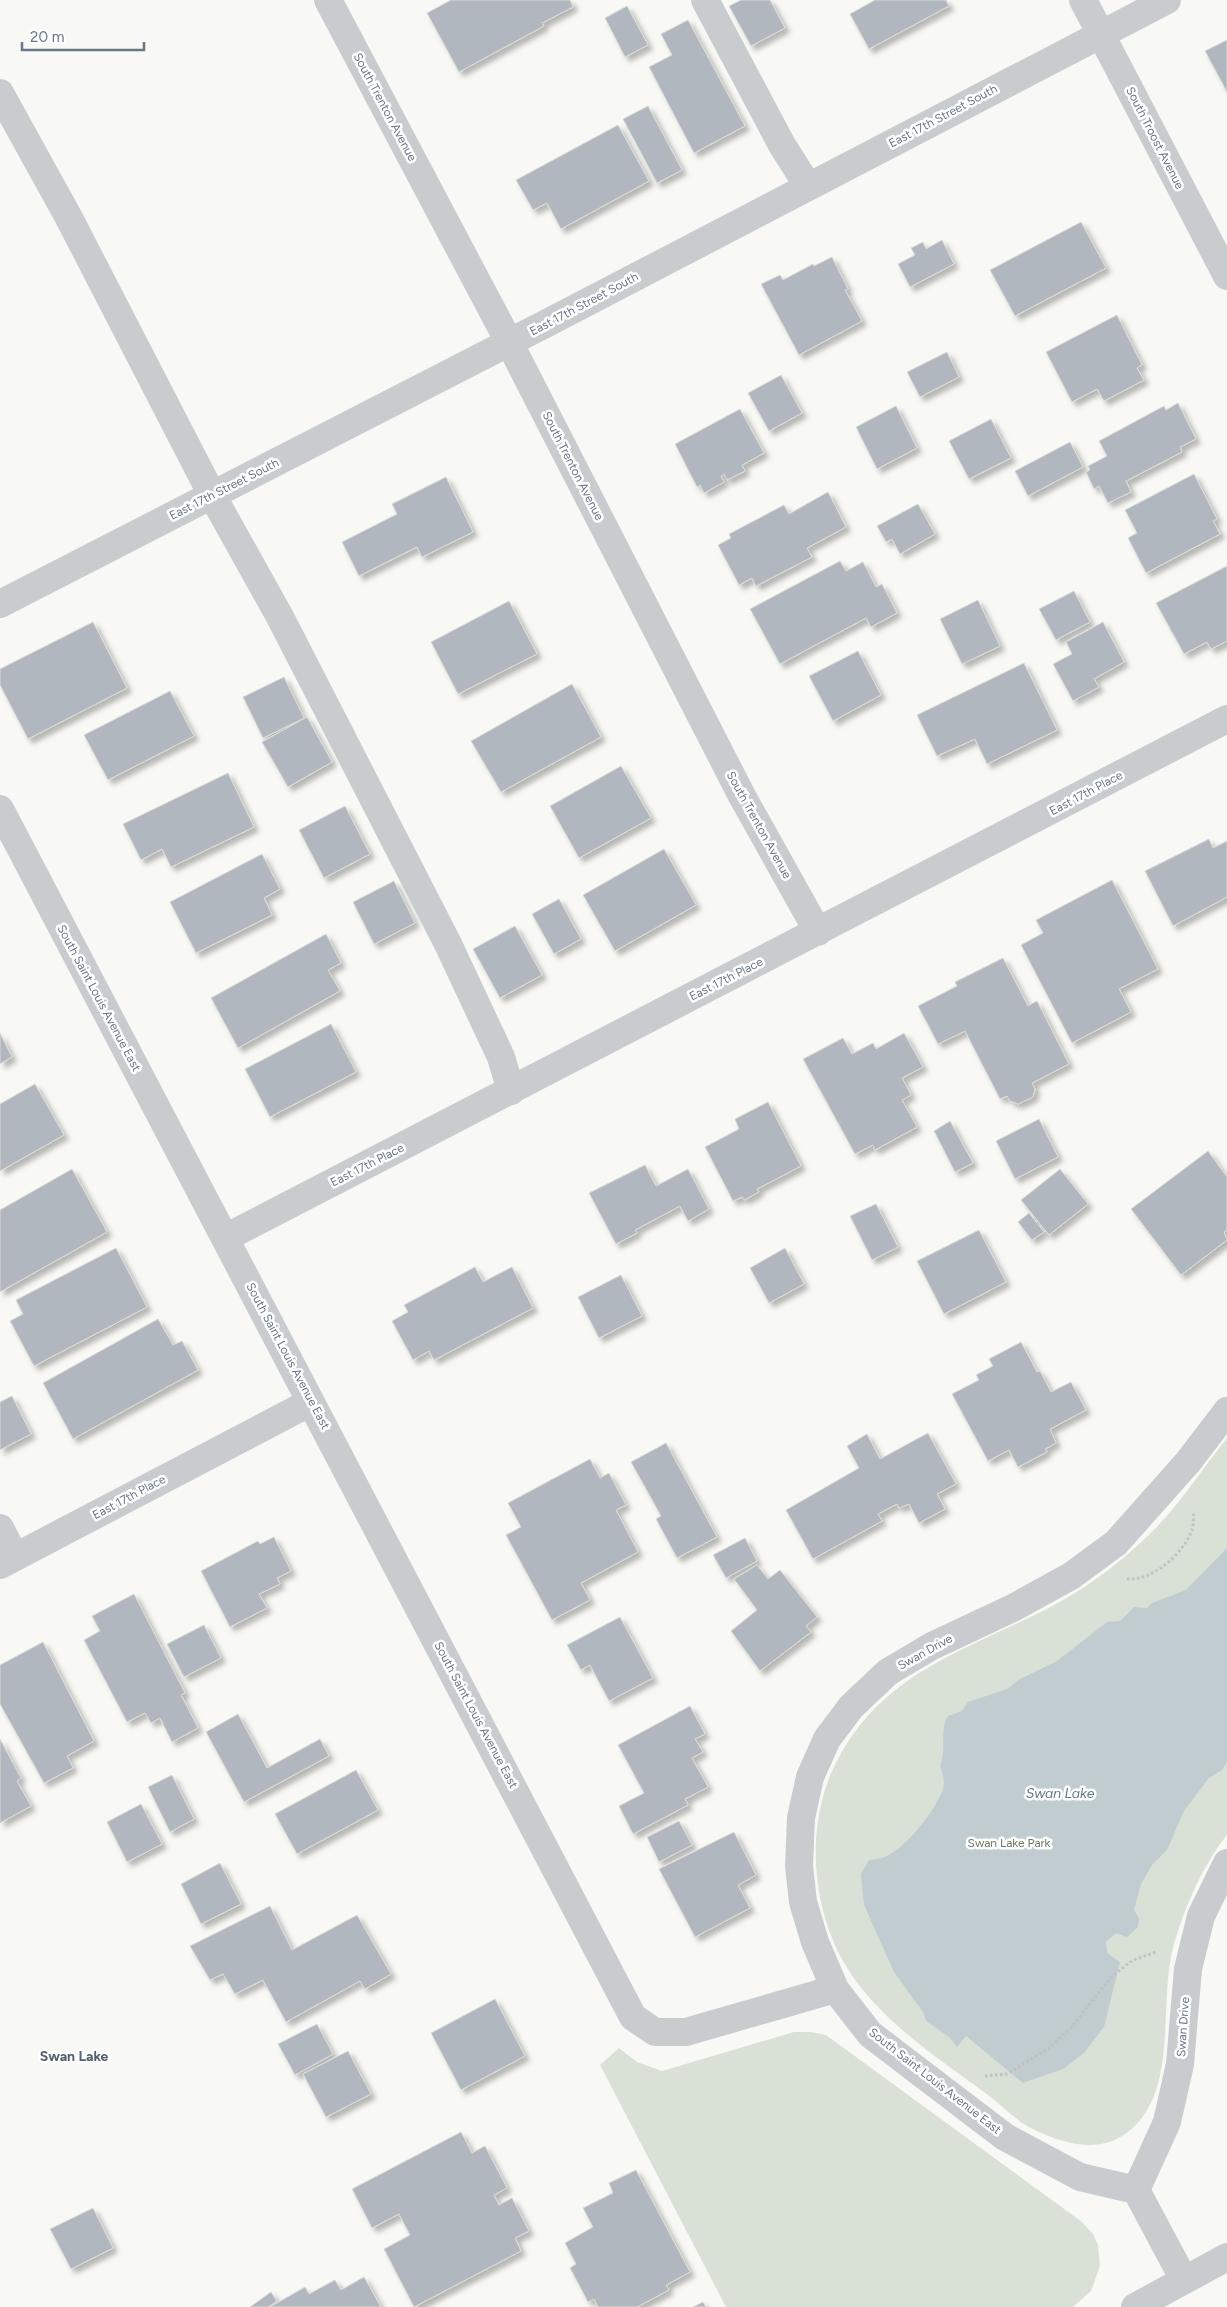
<svg xmlns="http://www.w3.org/2000/svg" width="1227" height="2307" font-family="Figtree,sans-serif">
	<style>
		.green { fill: #d9e1d6 }
		.water { fill: #c1ccd1 }
		.building { fill: #b0b7be; stroke: #dadad8; filter: url(#shadow) }
		.lines { fill: none; stroke-linecap: round; stroke-linejoin: round }
		.path { stroke: #bfc2c4; stroke-width: 3; stroke-dasharray: 2.5 2.5; stroke-linecap: butt }
		.minor { stroke: #c8cccf; stroke-width: 28 }
		.labels { text-anchor: middle; dominant-baseline: central; stroke-width: 5; stroke-linejoin: round; paint-order: stroke }
		.street-label { font-size: 12px; fill: #657789; stroke: #fff }
		.park-label { font-size: 12px; fill: #657a60; stroke: #fff }
		.water-label { font-size: 14px; font-style: italic; fill: #617984; stroke: #fff }
		.neighbourhood-label { font-size: 14px; font-weight: bold; fill: #53616e; stroke: #fff }
	</style>
	<defs>
		<filter id="shadow"><feDropShadow dx="4.5" dy="4.5" stdDeviation="2.5" flood-color="#0004"/></filter>
	</defs>
	<rect width="100%" height="100%" fill="#f8f9f5"/>
	<path class="green" d="M1227,1438V1835C1201,1867 1177,1923 1170,1963C1161,2017 1176,2099 1125,2134C1099,2153 1066,2144 1039,2132C1020,2125 1004,2107 988,2095C931,2053 863,2010 834,1943C810,1887 808,1814 838,1759C891,1660 988,1646 1075,1593C1110,1571 1145,1542 1171,1511C1191,1487 1208,1462 1227,1438Z
		M794,2032H811L826,2035L1082,2222L1093,2234L1098,2245L1100,2266L1091,2291L1073,2307H726L600,2065L619,2048L637,2062L662,2071Z"/>
	<path class="water" d="M1227,1548V1762L1222,1770L1209,1778L1184,1811L1167,1850L1152,1865L1141,1884L1134,1910L1139,1918L1138,1927L1127,1937L1116,1933L1106,1942L1107,1953L1120,1962L1104,2027L1084,2053L1063,2069L1023,2083L966,2036L957,2047L949,2037L926,2021L923,2012L894,1972L864,1905L861,1874L869,1860C874,1859 880,1859 885,1857C906,1848 936,1810 943,1789C945,1780 943,1774 940,1766C947,1749 939,1730 948,1716L962,1711L968,1702L1007,1689L1020,1679L1057,1661L1107,1622L1120,1621L1134,1607L1147,1608L1152,1603L1186,1590Z"/>
	<path class="building" d="M451,0H570L573,7L542,23L544,26L459,72L427,13Z
		M741,0H770L785,28L751,46L729,6Z
		M875,0H946L949,6L869,49L850,14Z
		M627,6L648,45L625,57L605,18Z
		M688,20L745,126L694,153L649,67L672,55L661,34Z
		M1227,40V92L1205,51Z
		M648,106L682,170L657,183L623,119Z
		M618,125L649,181L561,229L547,203L533,210L516,180Z
		M1081,222L1106,268L1015,316L990,270Z
		M942,240L954,264L910,287L898,264L915,255L911,248L923,242L926,249Z
		M832,257L848,289L845,290L862,321L799,355L761,284L780,275L783,280L813,264L814,266Z
		M1117,315L1142,365L1137,368L1144,380L1104,401L1097,389L1072,402L1046,352Z
		M947,352L959,377L920,397L907,372Z
		M781,375L802,413L769,431L748,393Z
		M1178,403L1196,439L1180,447L1182,452L1126,481L1131,492L1108,503L1099,486L1094,489L1086,472L1090,470L1088,466L1107,456L1099,441L1164,406L1166,410Z
		M896,406L917,448L877,469L856,427Z
		M740,409L764,453L742,465L745,471L727,480L724,474L721,476L724,482L704,493L700,485L697,487L675,444Z
		M991,419L1011,458L969,479L949,441Z
		M1070,442L1083,467L1028,496L1015,471Z
		M1194,474L1217,519L1213,521L1220,534L1146,573L1128,538L1137,533L1125,510Z
		M446,477L473,532L422,557L417,547L359,576L342,542L397,514L392,504Z
		M828,492L846,527L807,548L812,557L756,586L752,578L739,585L718,545L731,538L729,534L784,505L789,514Z
		M918,504L935,534L900,554L892,539L886,542L877,526Z
		M840,561L846,571L863,562L876,587L882,584L897,613L871,627L866,618L780,664L750,609Z
		M1227,566V641L1211,649L1207,642L1184,654L1156,603Z
		M1074,591L1090,622L1056,640L1039,609Z
		M978,600L1000,646L962,664L940,619Z
		M509,601L537,654L458,694L431,642Z
		M93,622L127,688L28,739L0,685V669Z
		M1103,622L1124,662L1094,679L1099,687L1073,701L1053,664L1072,654L1066,642Z
		M858,651L881,695L833,721L809,676Z
		M1024,663L1057,730L987,764L975,739L937,756L917,715Z
		M284,677L304,718L263,738L243,697Z
		M572,684L601,737L501,792L471,741Z
		M170,691L194,736L108,780L84,735Z
		M307,717L332,762L288,787L262,742Z
		M621,766L651,818L579,858L550,806Z
		M228,773L254,827L171,867L162,849L141,860L123,824Z
		M345,806L370,854L324,878L299,830Z
		M1209,839L1213,848L1227,841V897L1173,926L1145,871Z
		M664,849L696,905L615,951L583,895Z
		M262,854L280,889L264,898L272,915L196,953L170,902Z
		M1112,880L1158,969L1119,989L1131,1012L1072,1043L1021,945L1043,933L1036,920Z
		M394,881L415,923L374,944L353,902Z
		M559,899L581,939L554,954L532,914Z
		M515,926L542,975L500,998L473,949Z
		M326,934L341,963L328,970L340,991L238,1048L211,998Z
		M1003,958L1028,1006L1037,1001L1069,1064L1032,1083L1035,1089L1033,1097L1018,1104L1010,1101L1007,1096L1000,1099L965,1031L938,1044L918,1006L957,986L955,982Z
		M331,1024L356,1072L270,1117L245,1069Z
		M0,1033L12,1057L0,1064Z
		M904,1033L923,1067L902,1078L911,1095L902,1100L917,1127L875,1150L873,1145L855,1154L803,1059L843,1038L852,1054L873,1043L876,1049Z
		M35,1084L64,1135L0,1171V1104Z
		M768,1102L801,1166L757,1189L759,1192L744,1200L742,1197L733,1201L705,1147L739,1129L735,1119Z
		M1039,1119L1058,1157L1015,1179L996,1141Z
		M950,1121L973,1163L955,1172L934,1131Z
		M1208,1151L1227,1177V1230L1224,1232L1227,1240L1181,1275L1131,1209Z
		M645,1165L656,1186L688,1169L709,1209L688,1221L680,1206L635,1230L637,1233L616,1244L589,1193Z
		M72,1169L107,1232L0,1292V1210Z
		M1060,1169L1088,1204L1049,1235L1021,1200Z
		M876,1204L898,1247L872,1260L850,1216Z
		M1029,1213L1044,1232L1032,1240L1018,1222Z
		M979,1230L1006,1282L944,1314L917,1261Z
		M116,1248L147,1307L34,1366L10,1321L23,1314L16,1300Z
		M785,1248L804,1284L769,1303L750,1268Z
		M475,1267L483,1282L512,1267L533,1308L434,1360L429,1351L413,1360L392,1321L408,1312L404,1305Z
		M621,1275L642,1316L599,1338L578,1297Z
		M158,1319L173,1345L182,1341L198,1370L73,1439L43,1383Z
		M1021,1342L1037,1372L1040,1371L1051,1392L1071,1382L1086,1410L1050,1429L1056,1443L1045,1449L1047,1452L1018,1467L1009,1450L988,1461L952,1394L979,1380L976,1375L993,1366L989,1359Z
		M12,1396L31,1434L0,1450V1402Z
		M928,1433L956,1484L937,1494L945,1509L919,1523L909,1504L899,1508L897,1504L878,1514L882,1521L813,1559L786,1510L859,1468L847,1446L867,1434L880,1459Z
		M666,1443L717,1537L677,1558L656,1519L661,1516L631,1462Z
		M590,1459L600,1478L609,1473L626,1505L616,1510L638,1552L581,1583L590,1600L552,1620L506,1535L521,1527L508,1503Z
		M274,1537L291,1571L277,1578L280,1584L259,1594L267,1608L230,1627L201,1571L258,1541L260,1544Z
		M745,1538L757,1561L726,1578L713,1555Z
		M757,1565L768,1579L780,1570L817,1617L806,1626L811,1632L760,1671L731,1631L757,1610L734,1579Z
		M134,1594L185,1693L181,1695L198,1728L172,1742L160,1718L151,1723L145,1713L127,1722L84,1640L100,1631L92,1616Z
		M620,1617L653,1678L609,1701L590,1665L581,1670L567,1645Z
		M204,1625L221,1658L184,1677L167,1644Z
		M43,1642L94,1741L67,1756L73,1768L44,1783L0,1704V1665Z
		M690,1706L705,1734L695,1739L703,1752L692,1758L708,1787L685,1799L688,1805L633,1834L619,1806L644,1793L618,1745Z
		M238,1714L267,1768L320,1739L329,1756L244,1802L206,1732Z
		M0,1739L21,1778L17,1781L31,1806L0,1823Z
		M356,1770L378,1810L297,1854L275,1814Z
		M172,1775L194,1819L170,1832L148,1787Z
		M141,1804L162,1844L127,1862L107,1822Z
		M679,1821L692,1845L659,1862L647,1837Z
		M734,1832L756,1875L738,1885L750,1908L695,1937L659,1869Z
		M220,1863L241,1904L201,1924L181,1884Z
		M270,1906L292,1950L357,1915L391,1974L365,1989L360,1981L286,2022L263,1980L235,1994L223,1974L210,1980L190,1946Z
		M495,1999L525,2056L461,2090L431,2033Z
		M317,2024L333,2054L295,2075L278,2044Z
		M348,2051L371,2094L326,2117L303,2074Z
		M461,2132L472,2153L485,2146L507,2188L494,2195L499,2205L512,2198L529,2231L515,2238L521,2251L414,2307L384,2249L410,2235L399,2214L372,2228L352,2189Z
		M636,2170L690,2272L666,2285L669,2290L637,2307H598L594,2299L588,2302L570,2268L576,2264L565,2243L593,2227L583,2208L613,2193L609,2183Z
		M93,2208L113,2248L71,2269L50,2229Z
		M364,2277L381,2307H270L305,2287L309,2294L335,2280L341,2290Z
		M271,2292L277,2301L268,2307H250Z
		M703,2302L706,2307H693Z"/>
	<g class="lines">
		<path class="path" d="M1127,1579C1153,1581 1183,1554 1192,1530C1194,1524 1193,1517 1194,1511
			M985,2076L1007,2074L1049,2048L1071,2028L1111,1977L1133,1960L1156,1952"/>
		<path class="minor" d="M328,0L509,342L742,796L818,932
			M705,0L782,145L808,186
			M1083,0L1227,276
			M0,93L69,218L212,495L280,617L448,944L501,1057L511,1091
			M0,604L551,321L1167,0
			M0,809L633,2017L655,2032H686L835,1989
			M225,1238L1227,719
			M0,1528L15,1557
			M0,1565L311,1402
			M1136,2190L1167,2122L1180,2064L1188,1969L1201,1916L1227,1863
			M1184,2280L1136,2190L1080,2177L1005,2137L870,2034L835,1989L815,1942L803,1902L799,1866L801,1818L810,1777L827,1739L851,1707L888,1672L932,1646L1013,1608L1071,1576L1116,1543L1188,1462L1227,1411
			M1135,2307L1227,2257"/>
	</g>
	<g class="labels">
		<g class="street-label">
			<text transform="translate(385 107) rotate(62)">South Trenton Avenue</text>
			<text transform="translate(943 116) rotate(-28)">East 17th Street South</text>
			<text transform="translate(1155 138) rotate(63)">South Troost Avenue</text>
			<text transform="translate(584 304) rotate(-28)">East 17th Street South</text>
			<text transform="translate(573 466) rotate(63)">South Trenton Avenue</text>
			<text transform="translate(224 489) rotate(-27)">East 17th Street South</text>
			<text transform="translate(1086 793) rotate(-28)">East 17th Place</text>
			<text transform="translate(759 825) rotate(61)">South Trenton Avenue</text>
			<text transform="translate(726 979) rotate(-27)">East 17th Place</text>
			<text transform="translate(99 998) rotate(62)">South Saint Louis Avenue East</text>
			<text transform="translate(367 1165) rotate(-27)">East 17th Place</text>
			<text transform="translate(288 1356) rotate(62)">South Saint Louis Avenue East</text>
			<text transform="translate(129 1497) rotate(-28)">East 17th Place</text>
			<text transform="translate(925 1652) rotate(-29)">Swan Drive</text>
			<text transform="translate(476 1715) rotate(62)">South Saint Louis Avenue East</text>
			<text transform="translate(1183 2027) rotate(-86)">Swan Drive</text>
			<text transform="translate(935 2081) rotate(38)">South Saint Louis Avenue East</text>
		</g>
		<g class="park-label">
			<text x="1009" y="1843">Swan Lake Park</text>
		</g>
		<g class="water-label">
			<text x="1060" y="1793">Swan Lake</text>
		</g>
		<g class="neighbourhood-label">
			<text x="74" y="2056">Swan Lake</text>
		</g>
	</g>
	<path d="M22 42v8h122v-8" fill="none" stroke="#657789" stroke-width="2.5"/>
	<text x="30" y="42" font-size="15" fill="#657789" stroke="#ffffff" stroke-width="4" paint-order="stroke">20 m</text>
</svg>
